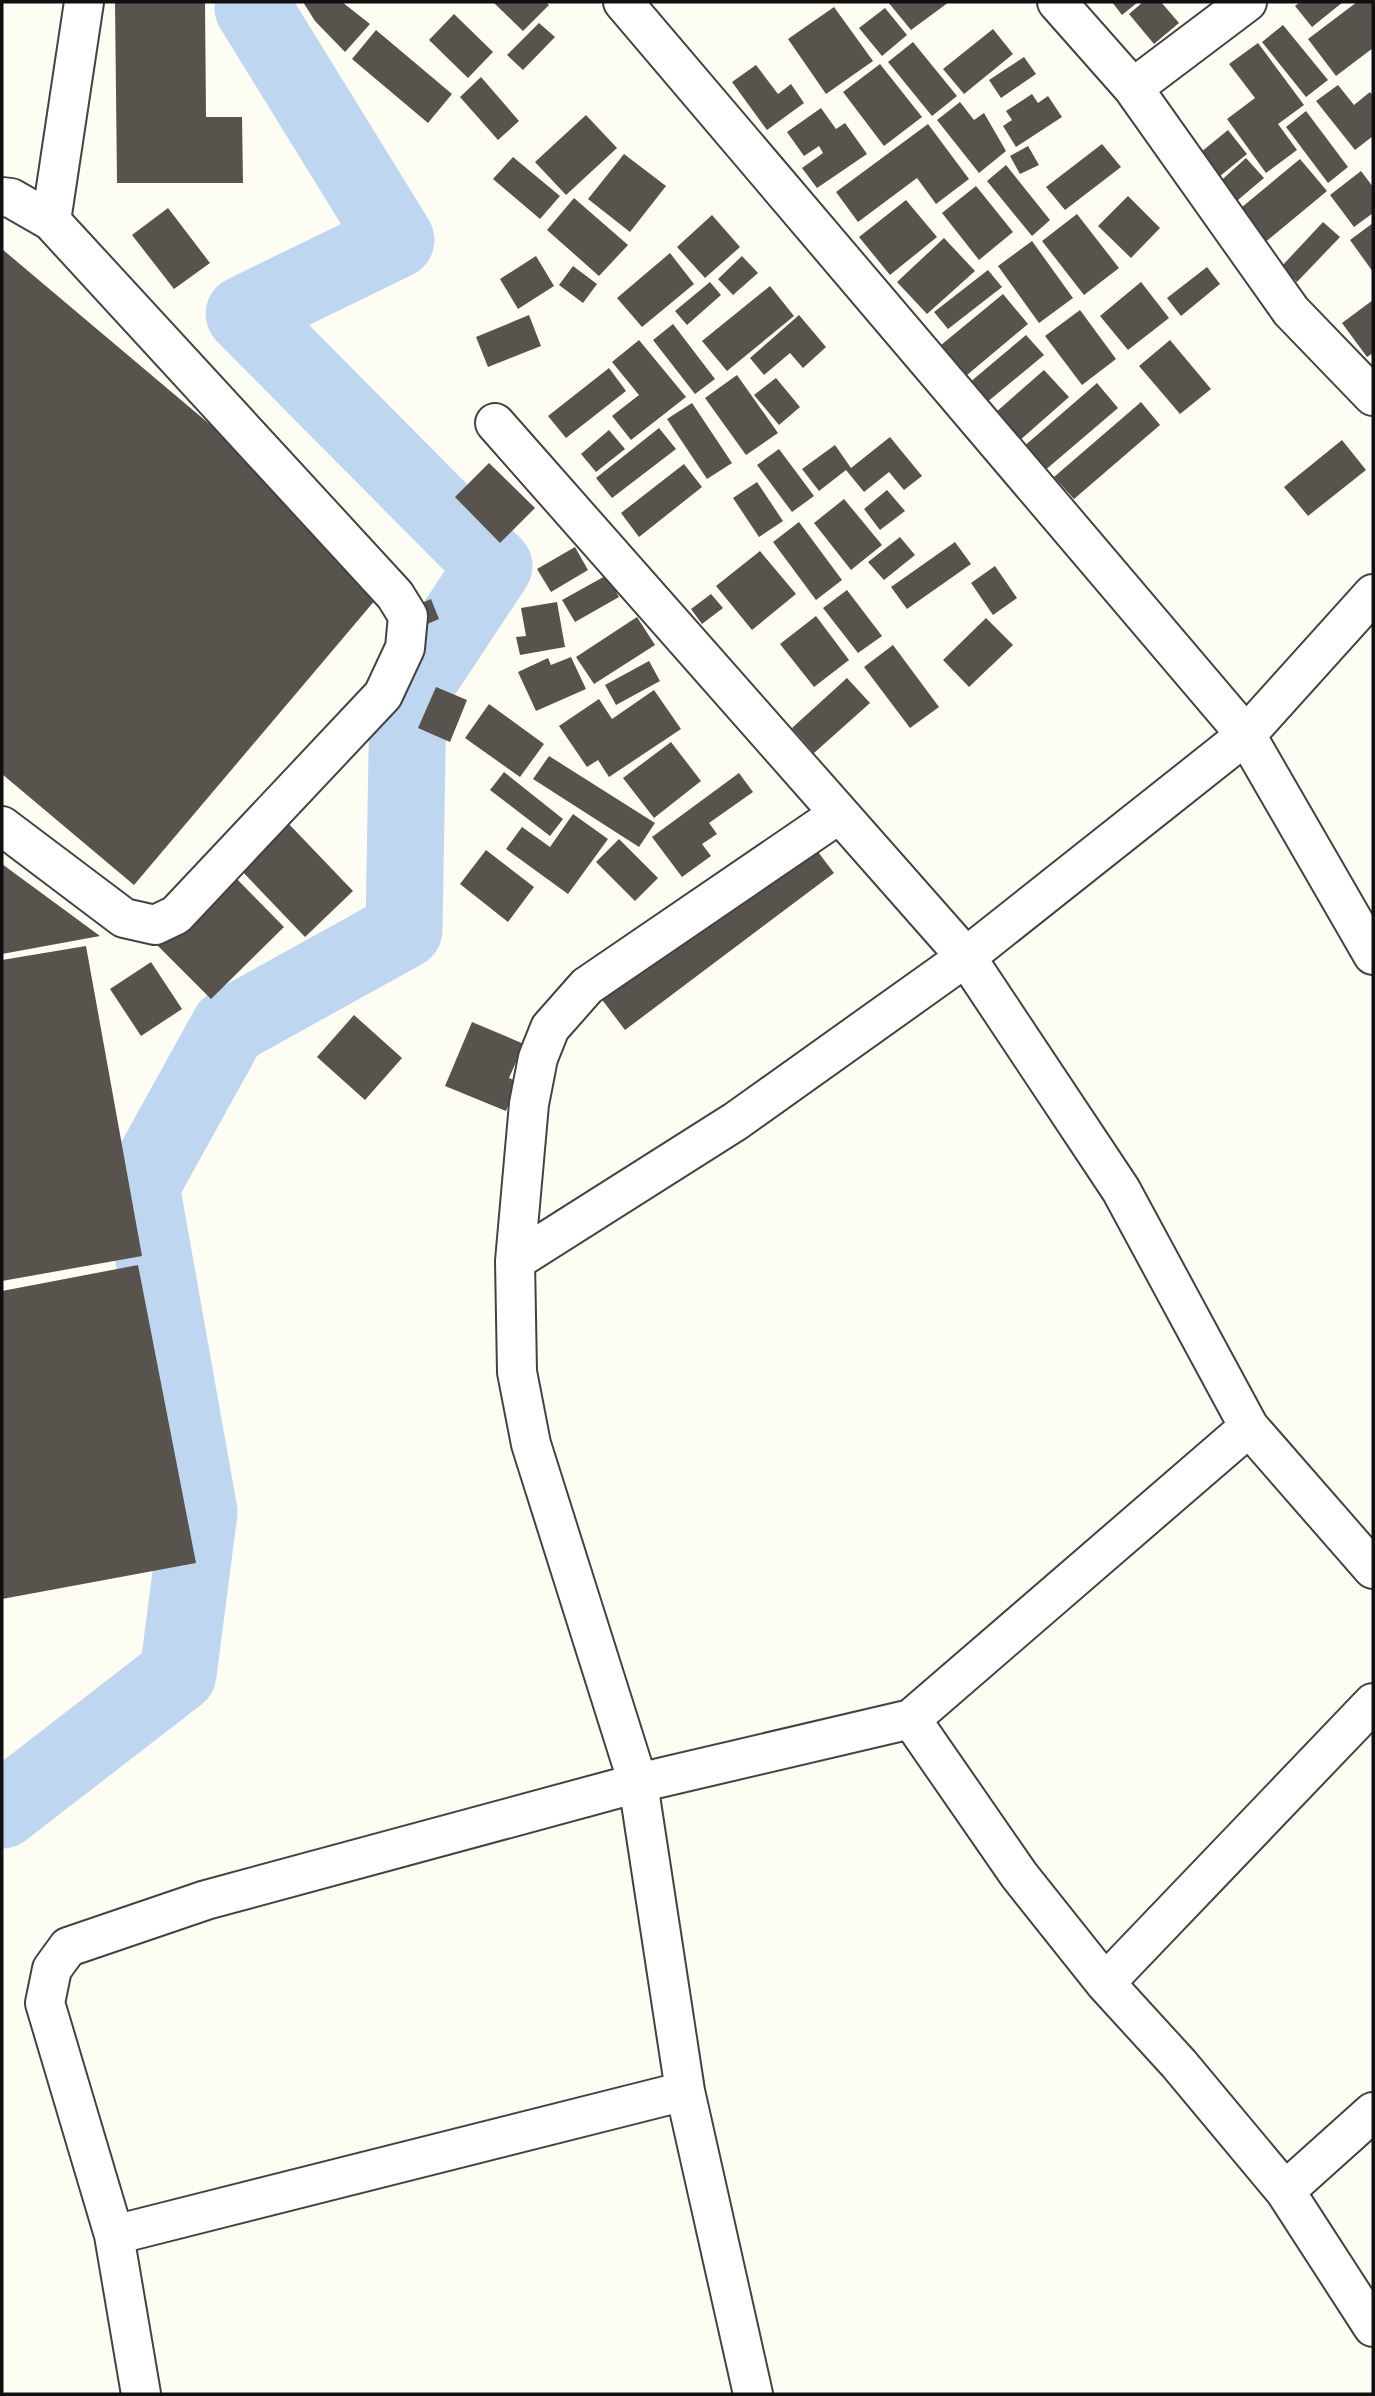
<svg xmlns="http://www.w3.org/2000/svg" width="1375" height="2396" font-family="'Source Serif 4',serif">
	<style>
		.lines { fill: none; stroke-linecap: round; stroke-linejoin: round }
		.river { stroke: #bed6f0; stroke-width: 77 }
		.building { fill: #58534d }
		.minor-casing { stroke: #434343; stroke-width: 42 }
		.minor { stroke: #fff; stroke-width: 38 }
	</style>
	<rect width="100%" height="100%" fill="#fefdf4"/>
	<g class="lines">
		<path class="river" d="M2,1810L178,1674L199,1512L141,1186L229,1027L404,930L408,696L494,566L244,314L396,240L253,8L256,2"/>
	</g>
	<path class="building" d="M115,2H205L206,117H242L243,183H117Z
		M303,2H342L370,24L345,52L315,21Z
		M493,2H546L549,5L523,31Z
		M888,2H949L911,30Z
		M1112,2H1138L1122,15Z
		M1143,2H1161L1179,23L1154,44L1129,14Z
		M1300,2H1343L1312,27L1295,6Z
		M1357,2H1373V48L1336,76L1308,39Z
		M834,7L873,61L826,94L788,39Z
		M885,8L907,35L882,56L859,28Z
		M454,14L493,52L468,78L429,40Z
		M539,23L555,37L523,70L507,55Z
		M1283,25L1328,80L1306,97L1262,42Z
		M993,29L1013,54L964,94L943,69Z
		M376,30L452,94L428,123L352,59Z
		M913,42L957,96L932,116L888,62Z
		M1258,43L1304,105L1278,124L1297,150L1266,173L1227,119L1255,98L1229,64Z
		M1024,57L1036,74L1001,98L989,80Z
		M880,64L922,117L884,146L843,92Z
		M756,65L778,94L791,84L804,103L767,130L732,82Z
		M481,77L519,121L498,140L460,97Z
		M1338,85L1354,105L1370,92L1373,96V136L1355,150L1316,101Z
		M1032,94L1038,103L1048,96L1062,117L1016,147L1003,126L1012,120L1006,111Z
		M960,102L974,120L984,113L1006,151L979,173L937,120Z
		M821,108L836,129L845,123L867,154L817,188L802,168L823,153L819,146L804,156L787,132Z
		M1306,111L1348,167L1328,183L1286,127Z
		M586,115L617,148L566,195L535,162Z
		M928,124L969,179L936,204L917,178L858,222L836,192Z
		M1228,130L1247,154L1214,181L1195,157Z
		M1102,144L1121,167L1065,210L1046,187Z
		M1028,146L1039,165L1020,174L1010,156Z
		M624,154L666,186L630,232L588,199Z
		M513,157L560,196L540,219L493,179Z
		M1246,158L1264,178L1232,205L1215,186Z
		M1300,159L1327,191L1263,244L1236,212Z
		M1006,165L1050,220L1032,236L987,181Z
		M1361,171L1373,187V213L1354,227L1330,195Z
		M976,186L1013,232L979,260L942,213Z
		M1128,196L1160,228L1131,258L1098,226Z
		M574,198L628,245L599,276L547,230Z
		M906,200L937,237L890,275L859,237Z
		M168,208L210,263L174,289L132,235Z
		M1077,214L1119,268L1084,295L1042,241Z
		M712,215L740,247L705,278L677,247Z
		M1323,222L1340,237L1297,282L1281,267Z
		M1373,223V272L1350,240Z
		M944,238L975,271L927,314L897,282Z
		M1032,241L1073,298L1039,323L998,266Z
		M2,249L393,579L134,885L2,774Z
		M670,253L694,284L642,327L617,298Z
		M536,256L554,286L518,309L500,279Z
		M742,256L758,273L733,295L718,279Z
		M573,266L597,284L583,303L559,285Z
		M1207,267L1220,284L1181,316L1167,298Z
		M988,270L1002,287L948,329L934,312Z
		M710,282L721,295L687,325L675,311Z
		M1141,282L1169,318L1128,350L1100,316Z
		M770,286L794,316L727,371L702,341Z
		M1003,294L1028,324L967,375L941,345Z
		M1373,300V353L1367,357L1342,323Z
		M1080,310L1116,359L1082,385L1045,336Z
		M529,315L541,346L488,367L476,337Z
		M799,315L826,347L803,368L790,353L764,375L750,358Z
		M673,324L715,379L695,394L653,340Z
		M1026,335L1044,355L986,403L969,383Z
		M639,340L686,397L631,440L612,416L639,395L612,362Z
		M1170,340L1211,389L1180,414L1139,366Z
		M609,368L626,391L566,438L548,416Z
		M1044,370L1069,397L1019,441L995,413Z
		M737,375L778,433L746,455L705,398Z
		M776,378L800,407L779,425L754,395Z
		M1097,383L1118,408L1043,472L1022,448Z
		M1141,402L1160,425L1074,499L1054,477Z
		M692,403L732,463L707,479L667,419Z
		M659,428L676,449L612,498L596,478Z
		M609,430L625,449L596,472L581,454Z
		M890,437L922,476L904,490L889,472L864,492L846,470L819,491L802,469L835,445L851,468Z
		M1342,440L1366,470L1308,516L1284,487Z
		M779,449L814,496L792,512L757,465Z
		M489,463L535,508L500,543L455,497Z
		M684,464L702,487L639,537L621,513Z
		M757,482L783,521L759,537L733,498Z
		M887,490L905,511L880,530L864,509Z
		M844,499L882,545L851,570L814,523Z
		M799,522L842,580L816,600L773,542Z
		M900,537L915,555L884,580L868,562Z
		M955,542L971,564L907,609L891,587Z
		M575,547L588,570L551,592L537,569Z
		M760,551L796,594L752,630L716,586Z
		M995,566L1017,598L993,615L971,583Z
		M607,575L619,597L575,622L562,600Z
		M847,590L882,636L858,653L823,608Z
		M711,594L723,608L702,624L691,609Z
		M431,599L439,619L418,628L410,608Z
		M557,602L565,647L520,655L516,637L526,636L521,608Z
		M816,616L849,660L814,687L780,644Z
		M637,617L655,645L594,684L576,657Z
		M986,618L1013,645L969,687L943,660Z
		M893,645L939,707L910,728L864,667Z
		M571,657L586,689L536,711L518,672L548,658L551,665Z
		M649,661L660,681L616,705L605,685Z
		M847,678L870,703L814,753L792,728Z
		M436,687L467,700L450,742L418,728Z
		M654,690L681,729L609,777L598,760L587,767L559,726L599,699L612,719Z
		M489,704L544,744L520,777L465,738Z
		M671,742L701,781L654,818L623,778Z
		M549,756L655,823L639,847L533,779Z
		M504,772L563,819L550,836L490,790Z
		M739,773L753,792L709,823L717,834L702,844L711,856L682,877L652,837Z
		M573,814L608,839L568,894L506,849L522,827L550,847Z
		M286,821L353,891L305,937L238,867Z
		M619,839L658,878L635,901L596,862Z
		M809,840L834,873L625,1030L600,997Z
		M486,850L534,887L508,922L460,884Z
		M2,864L100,936L2,954Z
		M231,873L284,927L211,999L157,945Z
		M86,946L142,1256L2,1281V960Z
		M151,962L182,1009L141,1036L110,989Z
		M354,1015L402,1058L365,1100L317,1057Z
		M472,1022L524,1044L509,1078L518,1082L506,1111L445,1086Z
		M138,1265L196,1563L2,1599V1291Z"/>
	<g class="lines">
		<g class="minor-casing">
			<path id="minor" d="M623,2L1246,735L1373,955
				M1057,2L1133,88L1291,311L1373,396
				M1133,88L1247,2
				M2,197L11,198L51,221L395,595L408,616L405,648L383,695L176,915L155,925L124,918L2,826
				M51,221L84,2
				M515,1261L736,1121L966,957L1246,735L1373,594
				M1249,1427L1373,1569
				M911,1719L1019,1875L1105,1983L1179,2064L1285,2191L1373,2327
				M1105,1983L1373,1703
				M1285,2191L1373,2112
				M114,2235L685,2091
				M141,2394L114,2235L45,2003L52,1969L68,1947L206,1900L638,1783L911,1719L1249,1427L1121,1190L966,957L495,423
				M753,2394L685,2091L638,1783L531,1444L517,1372L515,1261L529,1104L538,1058L550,1028L587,986L839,814"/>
		</g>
		<use href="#minor" class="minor"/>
	</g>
	<rect width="1375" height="2396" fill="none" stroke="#101010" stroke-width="7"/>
</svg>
